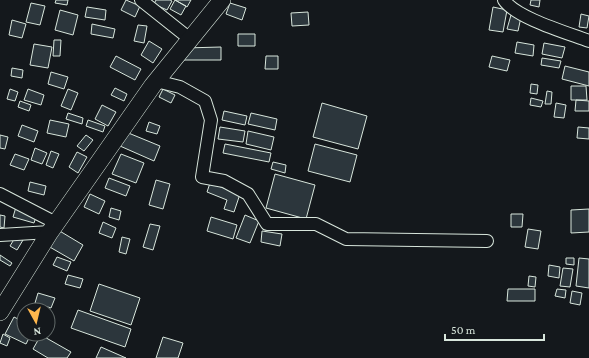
<svg xmlns="http://www.w3.org/2000/svg" width="589" height="358" font-family="'Crimson Pro',serif">
	<style>
		.building { fill: #2c363c; stroke: #d8e6dc }
		.lines { fill: none; stroke-linecap: round; stroke-linejoin: round }
		.minor-casing { stroke: #d8e6dc; stroke-width: 14 }
		.secondary-casing { stroke: #d8e6dc; stroke-width: 18 }
		.minor { stroke: #14181c; stroke-width: 12 }
		.secondary { stroke: #14181c; stroke-width: 17 }
	</style>
	<rect width="100%" height="100%" fill="#14181c"/>
	<path class="building" d="M56,0H68L67,5L55,3Z
		M126,0L140,6L135,17L121,10Z
		M156,0H170L172,1L167,10L154,4Z
		M175,0L186,6L181,15L170,9Z
		M175,0H191L187,7Z
		M531,0H540L539,7L530,5Z
		M31,3L45,6L40,25L26,22Z
		M230,3L246,8L242,20L226,14Z
		M87,7L106,10L105,20L85,17Z
		M493,7L507,10L503,32L489,30Z
		M60,10L78,15L73,35L55,30Z
		M308,12L309,25L292,26L291,13Z
		M581,14L589,16L587,28L579,27Z
		M511,15L521,17L518,31L507,29Z
		M12,20L26,24L22,38L9,35Z
		M92,24L115,29L113,38L91,34Z
		M138,25L147,26L144,43L134,41Z
		M238,34H255V46H238Z
		M54,40H61L60,56H53Z
		M149,41L162,49L153,63L141,55Z
		M517,42L534,45L533,56L515,53Z
		M544,43L565,47L562,58L542,54Z
		M34,44L52,47L48,68L30,65Z
		M221,47V60H184V48Z
		M116,56L141,69L135,80L110,67Z
		M266,56H278V69H265Z
		M492,56L510,60L507,71L489,67Z
		M542,58L561,61L559,68L541,65Z
		M565,66L589,72V86L562,79Z
		M12,68L23,70L22,78L11,76Z
		M51,72L68,77L64,89L48,84Z
		M531,84L538,85L537,94L530,93Z
		M571,86H586L587,100H571Z
		M115,88L127,94L124,101L111,95Z
		M10,89L18,92L15,101L7,99Z
		M28,89L44,95L41,105L24,100Z
		M68,89L78,93L71,110L61,106Z
		M163,89L175,95L171,103L159,97Z
		M547,91L552,92L551,104H545Z
		M531,98L543,101L541,107L530,105Z
		M576,100L589,101V111H575Z
		M20,101L31,105L29,111L18,107Z
		M322,103L367,116L358,149L313,137Z
		M556,103L566,105L564,118L554,117Z
		M102,105L116,112L108,126L95,119Z
		M224,111L247,116L245,125L222,120Z
		M68,113L83,118L82,124L66,119Z
		M251,113L277,119L275,130L248,124Z
		M50,120L69,124L66,137L47,133Z
		M88,120L105,126L103,132L86,126Z
		M149,122L160,126L157,134L146,131Z
		M22,125L38,131L34,142L18,136Z
		M220,127L245,131L243,142L218,139Z
		M578,127L589,128V139L577,138Z
		M248,131L274,137L271,150L246,144Z
		M126,132L160,146L154,161L120,146Z
		M0,135L8,137L5,149L0,148Z
		M86,135L93,140L84,151L77,146Z
		M225,144L271,153L269,162L223,153Z
		M315,144L357,155L350,182L308,171Z
		M35,148L47,153L42,164L31,160Z
		M51,151L59,154L53,168L46,165Z
		M77,152L87,157L78,173L69,167Z
		M15,154L29,159L24,170L10,165Z
		M121,154L144,163L136,183L112,174Z
		M273,162L286,165L285,173L271,169Z
		M275,174L315,185L306,219L266,208Z
		M109,178L130,186L126,196L105,188Z
		M156,180L170,184L163,209L149,205Z
		M30,182L46,186L44,195L28,191Z
		M210,183L240,194L234,212L224,209L227,200L207,192Z
		M90,194L105,201L99,214L84,207Z
		M16,207L37,214L34,223L13,217Z
		M111,208L121,211L119,220L109,217Z
		M589,209V232L571,233V210Z
		M511,214H523L522,227H511Z
		M0,215L5,216L4,228L0,227Z
		M245,215L259,221L250,243L236,238Z
		M211,217L237,225L233,239L207,231Z
		M103,222L116,228L112,238L99,233Z
		M150,224L160,226L153,250L143,247Z
		M528,229L541,231L538,249L525,247Z
		M58,230L83,245L74,261L48,246Z
		M262,231L282,234L280,246L261,242Z
		M16,236L23,240L17,250L10,246Z
		M122,237L130,239L126,254L119,252Z
		M0,255L12,263L10,266L0,260Z
		M57,257L71,262L67,271L53,265Z
		M566,258H574V265L566,264Z
		M579,258L589,259V288L576,286Z
		M549,265L560,267L559,278L548,276Z
		M563,268L573,269L570,287L560,286Z
		M68,275L83,279L80,288L65,284Z
		M529,276L536,277L535,287L528,286Z
		M99,284L140,298L131,325L90,311Z
		M508,289H535V301H507Z
		M557,289L566,290L565,298L555,296Z
		M572,291L582,293L580,305L570,303Z
		M38,293L55,298L51,308L35,303Z
		M78,310L131,329L125,347L71,328Z
		M14,317L24,322V334H31L26,344L5,334Z
		M3,334L10,338L7,346L0,343Z
		M41,335L71,352L67,358H48L33,349Z
		M163,337L183,343L178,358H156Z
		M101,347L126,358H96Z"/>
	<g class="lines">
		<g class="minor-casing">
			<path id="minor" d="M141,0L190,39
				M504,0C516,18 568,33 589,41
				M156,81L180,87L205,101L211,120L202,177L224,181L248,194L267,224H316L346,239L487,241
				M0,194L56,223
				M0,235L50,232"/>
		</g>
		<g class="secondary-casing">
			<path id="secondary" d="M0,312L50,232L153,85L222,0"/>
		</g>
		<use href="#minor" class="minor"/>
		<use href="#secondary" class="secondary"/>
	</g>
	<g transform="translate(36 322) rotate(172)"><circle r="19" fill="#14181c" stroke="#626a69"/>
	<path d="M0-3L7 15L0 10L-7 15Z" fill="#ffb74d"/>
	<text y="-6" font-size="11" font-weight="bold" text-anchor="middle" fill="#d8e6dc">N</text>
	</g>
	<path d="M445 334v6h99v-6" fill="none" stroke="#d8e6dc" stroke-width="2"/>
	<text x="451" y="334" font-size="12" fill="#d8e6dc" stroke="#14181c" stroke-width="3" paint-order="stroke">50 m</text>
</svg>
